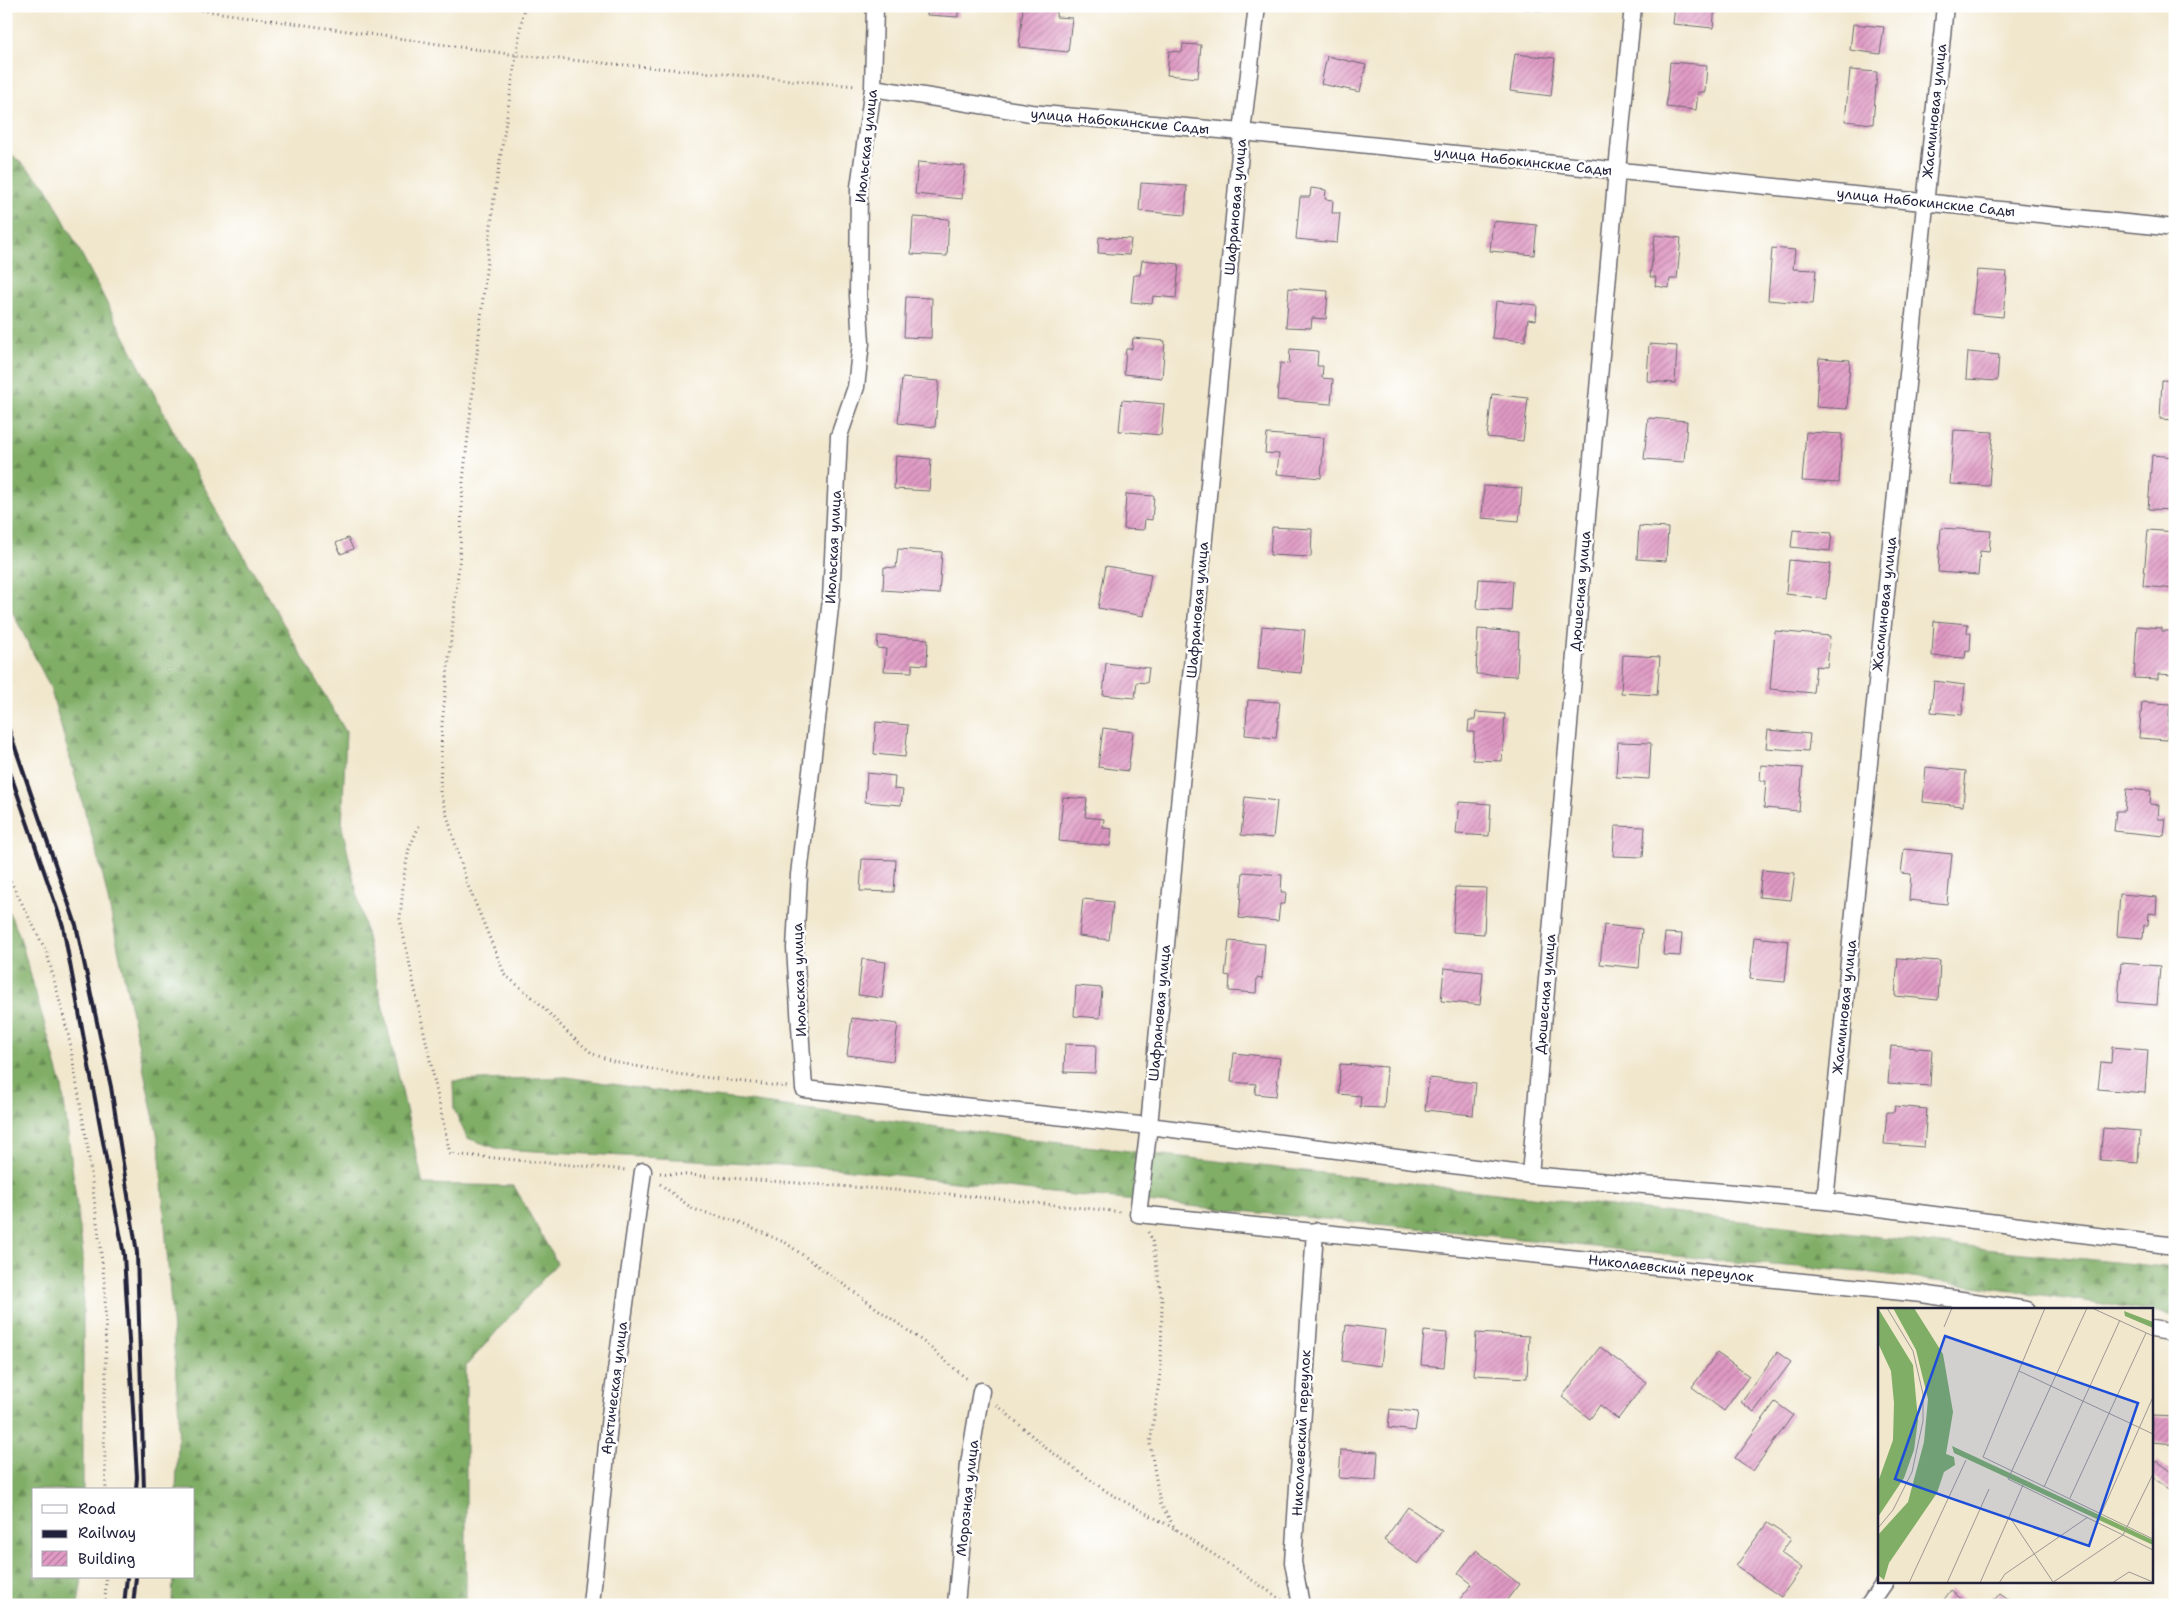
<svg xmlns="http://www.w3.org/2000/svg" width="2181" height="1611" font-family="'Shantell Sans',sans-serif">
	<style>
		.forest { fill: url(#forest-firs); stroke: #516850 }
		.building { fill: url(#building-hatch) }
		.lines { fill: none; stroke-linecap: round; stroke-linejoin: round }
		.minor-casing { stroke: #6a676e; stroke-width: 19 }
		.path { stroke: #6a676e; stroke-width: 3; stroke-dasharray: 1 4; stroke-linecap: butt }
		.minor { stroke: #fff; stroke-width: 16 }
		.rail { stroke: #22223b; stroke-width: 4 }
		.labels { text-anchor: middle; dominant-baseline: central; stroke-width: 5; stroke-linejoin: round; paint-order: stroke }
		.street-label { font-size: 14px; fill: #22223b; stroke: #fff }
		.inset-road { fill: none; stroke: #9e9893; stroke-width: 1 }
		.view { fill: #1d4ed8; fill-opacity: 0.15; stroke: #1d4ed8; stroke-width: 2.5 }
		.inset-edge { fill: none; stroke: #22223b; stroke-width: 2.5 }
	</style>
	<defs>
		<pattern id="forest-firs" width="22" height="20" patternUnits="userSpaceOnUse" patternTransform="scale(1.25)"><rect width="22" height="20" fill="#80ae66"/><path d="M5 1l3.5 6h-7zM16 11l3.5 6h-7z" fill="#688d55"/></pattern>
		<pattern id="building-hatch" width="6" height="6" patternUnits="userSpaceOnUse" patternTransform="scale(1.25)"><rect width="6" height="6" fill="#e09ac4"/><path d="M-1 1l2-2M0 6l6-6M5 7l2-2" fill="none" stroke="#b57da0"/></pattern>
	</defs>
	<rect width="100%" height="100%" fill="#fff"/>
	<filter id="ink" filterUnits="userSpaceOnUse"><feTurbulence type="fractalNoise" baseFrequency=".02" numOctaves="2"/><feDisplacementMap in="SourceGraphic" scale="10" xChannelSelector="R" yChannelSelector="G"/><feConvolveMatrix kernelMatrix="1 2 1 2 8 2 1 2 1" color-interpolation-filters="sRGB"/></filter>
	<filter id="wash" filterUnits="userSpaceOnUse"><feTurbulence type="fractalNoise" baseFrequency=".0096" numOctaves="4" result="noise"/><feDisplacementMap in="SourceGraphic" scale="20" xChannelSelector="R" yChannelSelector="G"/><feGaussianBlur stdDeviation="1.12" result="paint"/><feColorMatrix in="noise" values="0 0 0 0 0 0 0 0 0 0 0 0 0 0 0 0 0 1.4 0 .05"/><feComposite in="paint" operator="in"/></filter>
	<g filter="url(#wash)">
		<rect width="100%" height="100%" fill="#f1e7cd"/>
		<path class="forest" d="M6,149L46,186L189,461L346,732L342,827L423,1184L514,1186L557,1263L466,1366V1605H172L173,1577H194V1490H176L179,1415L159,1143L103,876L50,687L6,599Z
			M6,906L19,934L62,1086L83,1255V1490H34V1577H82L78,1605H6Z
			M567,1077L651,1090L741,1100L1033,1140L2003,1251L2175,1268V1316L2152,1312V1310H2139L2066,1298L1874,1273L1723,1261L1439,1230L1042,1192L835,1168L499,1149L467,1138L454,1109L453,1081Z"/>
		<g id="blocks">
			<path class="building" d="M928,6H958V17L927,15Z
				M1038,6H1057L1056,17L1072,18L1068,52L1019,47L1023,7L1038,9Z
				M1525,6H1557V12L1525,9Z
				M1675,6H1715L1713,28L1673,24Z
				M1853,24L1884,27L1880,54L1850,50Z
				M1183,44L1201,45L1198,78L1167,75L1169,51L1182,52Z
				M1515,54L1555,58L1551,96L1510,91Z
				M1327,56L1366,65L1360,92L1321,84Z
				M1670,62L1707,65L1705,92H1698L1696,110L1666,107Z
				M1850,70L1877,72L1873,124L1845,121Z
				M918,162L965,166L962,199L915,194Z
				M1141,183L1187,186L1185,215L1139,211Z
				M1311,188L1326,190L1325,199L1333,200L1332,213H1340L1337,243L1296,239L1300,197H1310Z
				M913,217L949,219L947,256L911,254Z
				M1493,221L1537,225L1534,255L1490,251Z
				M1655,235L1681,238L1677,279H1670L1669,288L1655,286L1656,277H1650Z
				M1099,237L1131,239L1129,255L1098,253Z
				M1772,248L1795,250L1793,269L1816,270L1813,304L1768,300Z
				M1142,260L1179,264L1176,298L1153,296L1152,304L1131,302L1134,275H1140Z
				M1977,270L2007,272L2003,317L1972,314Z
				M1289,288L1328,291L1326,319L1312,318L1311,328L1286,327Z
				M906,297L932,298L931,338L904,337Z
				M1496,301L1537,305L1536,320L1528,319L1525,341L1492,338Z
				M1133,338L1165,341L1162,378L1124,374L1126,349H1132Z
				M1649,344L1677,346L1675,383L1647,381Z
				M1290,349L1318,351L1317,366H1323L1322,378L1333,379L1331,404L1277,400L1280,363L1289,364Z
				M1968,352L1999,355L1997,381L1966,379Z
				M1819,358L1850,360L1847,409L1816,407Z
				M902,378L939,381L935,427L898,423Z
				M2162,380L2175,381V420L2160,419Z
				M1492,394L1528,398L1523,441L1487,437Z
				M1122,400L1164,404L1161,435L1119,431Z
				M1648,418L1687,421L1684,462L1644,459Z
				M1954,430L1993,432L1989,486L1950,484Z
				M1806,432L1842,434L1839,483L1802,481Z
				M1267,434L1324,438L1321,478L1277,474L1279,454L1265,453Z
				M2152,455L2175,457V510L2148,509Z
				M896,456L931,459L929,491L894,489Z
				M1484,486L1522,488L1519,521L1482,518Z
				M1126,494L1154,496L1152,520L1145,519L1144,530L1124,529Z
				M1639,526L1668,528L1666,561L1637,559Z
				M1272,527L1312,529L1311,557L1270,555Z
				M1941,528L1991,531L1989,552L1980,551L1978,575L1938,572Z
				M1793,530L1832,533L1830,551L1791,547Z
				M2148,530L2175,532V589L2143,586Z
				M348,538L353,549L341,554L336,543Z
				M898,549L942,552L939,594L883,590L884,567L896,568Z
				M1789,560L1830,564L1826,599L1786,594Z
				M1106,566L1151,574L1144,616L1098,608Z
				M1479,579L1513,581L1511,611L1477,609Z
				M1934,621L1968,624L1967,633H1971L1970,651L1966,650L1965,658L1932,656Z
				M1262,626L1305,630L1301,673L1258,669Z
				M2137,626L2162,628V631H2171L2170,647H2175V675L2158,674V679L2134,678Z
				M1478,629L1519,632L1517,676L1476,674Z
				M1775,631L1830,636L1827,667L1816,666L1813,693L1770,689Z
				M878,636L928,639L927,665L912,664V672L884,671L886,649L877,648Z
				M1623,655L1660,657L1657,695L1621,693Z
				M1106,663L1149,668L1147,683L1137,682L1135,698L1103,695Z
				M1934,681L1965,685L1962,715L1931,712Z
				M1248,700L1280,702L1276,738L1245,735Z
				M2142,702L2170,704L2167,740L2139,738Z
				M1476,712L1505,714L1502,761L1473,760L1474,732H1468L1469,720H1475Z
				M876,722L908,725L905,757L874,754Z
				M1103,728L1133,732L1128,771L1098,767Z
				M1768,730L1810,734L1808,751L1766,748Z
				M1618,742L1651,743L1649,779L1616,777Z
				M1761,765L1803,768L1799,811L1764,808L1766,781H1760Z
				M1926,767L1966,771L1963,806L1923,802Z
				M867,773L895,776L894,789L903,790L901,805L865,802Z
				M2127,789L2151,791L2150,804L2159,805L2158,819H2166L2164,836L2114,831L2116,811H2125Z
				M1063,797L1087,799L1085,817L1104,819L1103,828L1112,829L1110,846L1059,841Z
				M1245,797L1277,801L1273,838L1241,835Z
				M1459,802L1491,804L1489,836L1456,834Z
				M1615,826L1645,827L1643,857L1613,856Z
				M1904,849L1952,854L1947,904L1909,900L1911,874L1901,873Z
				M862,859L896,860L894,892L860,891Z
				M1762,870L1795,873L1791,900L1759,897Z
				M1243,872L1282,875L1281,892H1286L1285,904H1280L1278,921L1239,918Z
				M1455,887L1486,888L1484,934L1453,932Z
				M2120,894L2157,897L2156,914L2149,913L2148,925H2144L2143,938L2117,936Z
				M1083,899L1113,902L1109,940L1079,936Z
				M1604,925L1642,929L1639,968L1600,964Z
				M1665,933L1682,934L1680,956L1663,955Z
				M1754,937L1789,941L1785,982L1750,979Z
				M1229,941L1265,944L1262,979L1257,978L1256,993L1229,991L1230,976L1225,975Z
				M1898,958L1940,961L1938,1000L1895,996Z
				M862,959L886,962L882,998L858,995Z
				M2121,963L2160,966L2157,1005L2118,1002Z
				M1444,968L1483,972L1480,1005L1441,1001Z
				M1076,986L1102,988L1100,1018L1074,1016Z
				M852,1018L898,1024L893,1061L847,1055Z
				M1065,1044L1096,1045L1095,1073L1064,1072Z
				M1891,1046L1932,1049L1930,1086L1888,1083Z
				M2112,1047L2148,1050L2145,1093L2098,1089L2101,1062L2111,1063Z
				M1234,1053L1280,1058L1276,1096L1255,1094L1256,1084L1231,1082Z
				M1340,1064L1387,1067L1384,1108L1360,1107L1361,1096L1339,1094Z
				M1429,1078L1476,1083L1473,1115L1425,1110Z
				M1895,1106L1927,1109L1924,1147L1884,1144L1887,1112H1894Z
				M2103,1128L2140,1131L2138,1163L2100,1160Z
				M1346,1325L1385,1330L1381,1366L1342,1361Z
				M1424,1331L1447,1333L1444,1367L1421,1365Z
				M1476,1333L1529,1336L1527,1378L1474,1375Z
				M1600,1347L1646,1382L1618,1419L1600,1405L1590,1419L1562,1397Z
				M1777,1352L1791,1362L1754,1412L1741,1402Z
				M1717,1353L1749,1376L1724,1411L1692,1387Z
				M1775,1402L1793,1415L1753,1471L1735,1458Z
				M1390,1409L1418,1412L1415,1431L1388,1428Z
				M2152,1416L2175,1417V1444L2152,1442Z
				M1341,1450L1378,1452L1376,1480L1339,1478Z
				M2157,1461L2175,1474V1493L2152,1477V1468Z
				M1408,1507L1442,1531L1418,1564L1384,1540Z
				M1767,1523L1791,1539L1781,1553L1802,1568L1781,1597L1736,1566Z
				M1476,1550L1519,1584L1503,1605H1467L1460,1599L1472,1584L1458,1573Z
				M1951,1590L1971,1605H1940Z
				M2000,1593L2017,1605H1997L1993,1602Z"/>
		</g>
	</g>
	<g filter="url(#ink)">
		<use href="#blocks" fill-opacity="0" stroke="#6a676e" stroke-width="1"/>
		<g class="lines">
			<g class="minor-casing">
				<path id="minor" d="M875,6L873,88L859,187L858,295L861,343L856,387L839,436L831,599L799,875L795,948L804,1089L1149,1126L1530,1175L1825,1201L2175,1246
					M1257,6L1242,132L1149,1126L1138,1214L1922,1294L2027,1310
					M873,88L1031,113L1242,132L2175,228
					M1530,1175L1617,170L1633,6
					M1825,1201L1945,6
					M2152,1329L2175,1333
					M591,1605L610,1415L643,1171
					M956,1605L969,1464L981,1391
					M1301,1605L1293,1562L1315,1231
					M1869,1605L1885,1582"/>
			</g>
			<path class="path" d="M172,6L516,55L857,86
				M524,6L494,198L463,481L460,555L442,724L440,792L467,883L505,975L537,1001L569,1034L593,1054L615,1062L677,1074L788,1087
				M419,826L409,849L404,875L400,919L450,1154L627,1170
				M6,872L47,953L68,1033L88,1149L105,1286L106,1383L103,1408L106,1490
				M660,1173L949,1194L1122,1212
				M660,1184L693,1209L735,1221L786,1243L925,1343L968,1380
				M1148,1232L1152,1239L1162,1300L1161,1368L1150,1444L1160,1503L1176,1530
				M997,1405L1046,1448L1109,1493L1177,1530L1282,1600
				M105,1605L106,1577"/>
			<use href="#minor" class="minor"/>
			<path class="rail" d="M6,721L76,925L111,1087L137,1253L144,1490
				M6,761L63,926L124,1255L137,1477L136,1490
				M124,1605L127,1577
				M133,1605L136,1577"/>
		</g>
	</g>
	<g class="labels">
		<g class="street-label">
			<text transform="translate(1934 111) rotate(-84)">Жасминовая улица</text>
			<text transform="translate(1120 121) rotate(5)">улица Набокинские Сады</text>
			<text transform="translate(866 146) rotate(-84)">Июльская улица</text>
			<text transform="translate(1523 161) rotate(6)">улица Набокинские Сады</text>
			<text transform="translate(1926 202) rotate(6)">улица Набокинские Сады</text>
			<text transform="translate(1235 207) rotate(-85)">Шафрановая улица</text>
			<text transform="translate(833 547) rotate(-87)">Июльская улица</text>
			<text transform="translate(1580 591) rotate(-85)">Дюшесная улица</text>
			<text transform="translate(1884 604) rotate(-84)">Жасминовая улица</text>
			<text transform="translate(1197 610) rotate(-85)">Шафрановая улица</text>
			<text transform="translate(799 980) rotate(-92)">Июльская улица</text>
			<text transform="translate(1545 994) rotate(-85)">Дюшесная улица</text>
			<text transform="translate(1844 1007) rotate(-84)">Жасминовая улица</text>
			<text transform="translate(1159 1013) rotate(-85)">Шафрановая улица</text>
			<text transform="translate(1671 1268) rotate(6)">Николаевский переулок</text>
			<text transform="translate(614 1388) rotate(-83)">Арктическая улица</text>
			<text transform="translate(1301 1433) rotate(-87)">Николаевский переулок</text>
			<text transform="translate(967 1498) rotate(-84)">Морозная улица</text>
		</g>
	</g>
	<g transform="translate(1878 1308)">
		<rect width="275" height="275" fill="#f1e7cd"/>
		<path d="M0,0L35,57L40,112L36,142L26,170L0,209V174L15,132L16,95L13,63L0,35ZM15,0H36L65,46L75,104L68,146L76,149L77,157L66,164L59,185L11,255L6,272L0,267V227L30,194L46,134L50,91L38,42ZM246,3L275,14V20L247,8ZM74,138L275,232V237L76,145Z" fill="#80ae66"/>
		<path class="inset-road" d="M167,0L105,149L275,231M209,0L130,171L245,227L275,166M214,0L275,28M66,19L74,0M141,63L275,126M166,179L242,12M192,190L268,25M223,206L275,89M133,211L175,274M0,220L15,202L34,164L45,113V86L35,43L9,0M31,275L88,152M69,275L111,181M102,275L145,177M121,275L127,266L210,209M174,275L245,227L275,242M234,275L251,264L275,274"/>
		<path class="view" d="M67,28L260,95L211,238L17,171Z"/>
		<rect width="275" height="275" class="inset-edge"/>
	</g>
	<rect width="2181" height="1611" fill="none" stroke="#fff" stroke-width="25"/>
	<rect x="32" y="1488" width="162" height="90" fill="#ffffff" stroke="#a7a7b1"/>
	<rect x="42" y="1505" width="25" height="8" fill="#ffffff" stroke="#a7a7b1"/>
	<text x="78" y="1514" font-size="15" fill="#22223b">Road</text>
	<rect x="42" y="1530" width="25" height="8" fill="#22223b" stroke="#a7a7b1"/>
	<text x="78" y="1538" font-size="15" fill="#22223b">Railway</text>
	<rect x="42" y="1551" width="25" height="15" fill="url(#building-hatch)" stroke="#a7a7b1"/>
	<text x="78" y="1564" font-size="15" fill="#22223b">Building</text>
</svg>
